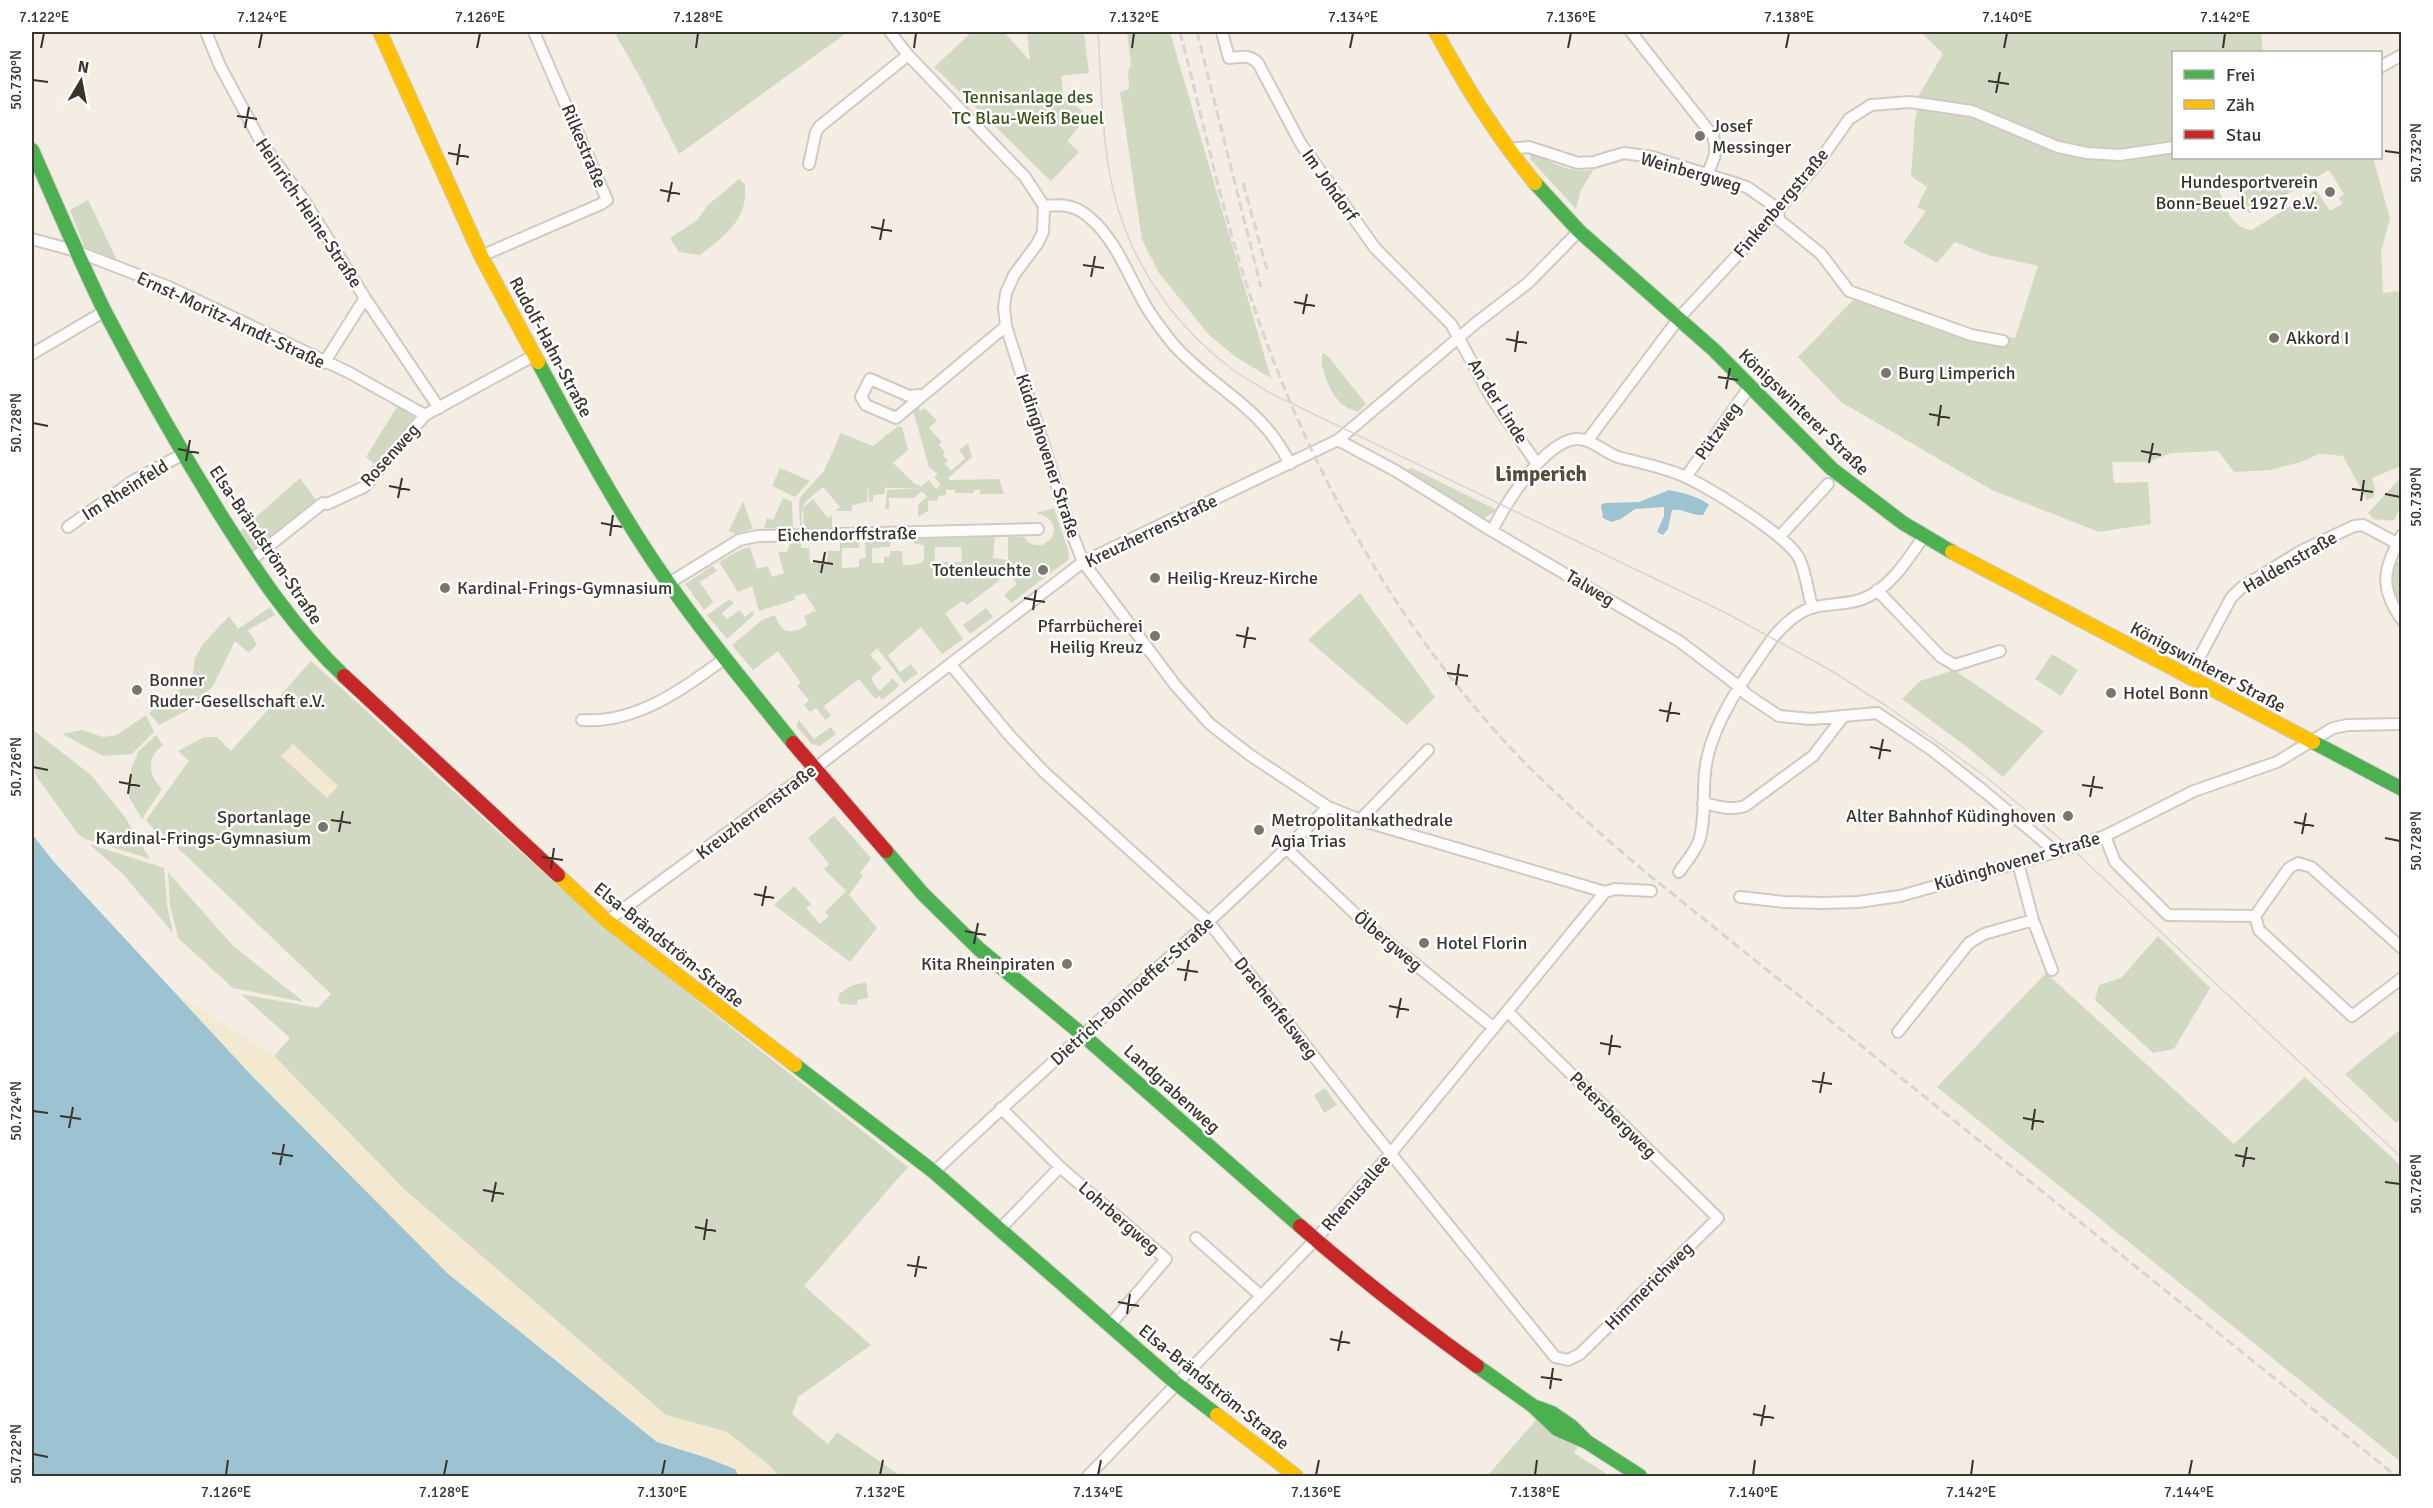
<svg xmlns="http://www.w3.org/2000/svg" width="2433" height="1508" font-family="Signika,sans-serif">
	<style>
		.green { fill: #d2d9c3; fill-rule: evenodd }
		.sand { fill: #f2e9d0 }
		.water { fill: #9dc3d2 }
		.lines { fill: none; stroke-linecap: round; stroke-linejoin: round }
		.street-casing { stroke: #cfcac2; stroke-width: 14 }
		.fast-casing { stroke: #cfcac2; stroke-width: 16 }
		.slow-casing { stroke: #cfcac2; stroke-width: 16 }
		.jam-casing { stroke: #cfcac2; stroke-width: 16 }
		.street { stroke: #fdfcfb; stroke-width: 10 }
		.fast { stroke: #4caf50; stroke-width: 14 }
		.slow { stroke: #ffc107; stroke-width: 14 }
		.jam { stroke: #c62828; stroke-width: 14 }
		.tram { stroke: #d7d5d3; stroke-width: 1.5 }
		.rail { stroke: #d7d5d3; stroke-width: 3; stroke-dasharray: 9 4.5; stroke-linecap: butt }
		.ticks { fill: none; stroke: #39342d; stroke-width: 2 }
		.poi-dot { fill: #7a756d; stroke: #fff; stroke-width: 2 }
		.labels { text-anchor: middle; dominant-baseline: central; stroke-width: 5; stroke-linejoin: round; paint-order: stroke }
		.park-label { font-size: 18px; fill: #355614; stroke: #fff }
		.poi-label { font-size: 18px; fill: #39342d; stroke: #fff; text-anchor: start }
		.street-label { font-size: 18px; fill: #39342d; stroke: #fff }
		.quarter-label { font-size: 21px; font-weight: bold; fill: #574b3d; stroke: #fff }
		.neatline { fill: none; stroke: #39342d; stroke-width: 2 }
		.ticks-label { font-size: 15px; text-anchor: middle; fill: #39342d }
	</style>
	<rect width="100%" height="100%" fill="#f4ede3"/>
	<path class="green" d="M614,32H848L679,154L640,77Z
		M972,32H1004L1030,61L1027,32H1084L1089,73L1061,76L1063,95L1082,111V123L1067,141L1079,152L1051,181L934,67Z
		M1127,32H1170L1271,378L1237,358L1209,335L1159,273L1142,240L1120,92L1129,89L1128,72L1131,65Z
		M1921,32H2261L2263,52H2174V158H2373L2390,218L2381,252L2383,293L2401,291V466L2372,478L2375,489L2374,497L2367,500L2343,456L2319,454L2301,462L2270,470L2234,472L2218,451L2171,453L2148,462H2112L2114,483L2148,482L2151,524L2099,532L1992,490L1841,402L1798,357L1853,300L1899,310L1980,342L2001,336L2015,338L2038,266L1988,255L1955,242L1937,263L1903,243L1926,211L1917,207L1927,187L1911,176L1915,119L1918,108L1917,98L1943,54ZM2329,170L2344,194L2339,198L2342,204L2330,211L2316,190L2252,230C2231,229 2223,203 2218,186L2232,175L2240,202L2249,213L2261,209Z
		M1535,154C1554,163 1572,175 1594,169L1581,190L1576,209L1530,159L1531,155Z
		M739,179L745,184C749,219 725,236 700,255L679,252L670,238L697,220L708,205Z
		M88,200L117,260L84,246L70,210Z
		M1323,353L1328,356L1366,404L1358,412C1350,409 1342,406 1337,399C1329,390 1318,363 1323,353Z
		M400,402L425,415L381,470L366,457Z
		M918,407L921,411L925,408L937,421L929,428L942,442L939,445L945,452L943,455L948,461L945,464L951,471L965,458L959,450L968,443L972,457L948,478L950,480L999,479L1004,494H980V489L974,490V493H955V490H946V495L938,496V500L928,501V511L918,517V505L927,497L922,491L914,498H889V509H885L887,490L918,488H885L884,470L885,494L873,495V501L869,502L868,484L867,502L852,505V511H835L840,507L823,487C802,505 801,501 802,529H800L799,502L801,496L824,471L841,433L873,446L898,426L902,427L908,450L893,463L916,485L918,484L921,487L929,480L936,489L941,485L934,477L938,474L929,467L913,411Z
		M780,468L810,481L795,497L772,486Z
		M1412,468L1497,510L1483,519L1400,471Z
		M2401,477C2402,494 2403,507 2393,521L2374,519L2368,513Z
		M300,478L316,500L257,550L252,551L237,534Z
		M783,498L792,502L793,528H764L767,518L773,520Z
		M813,499L828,518L832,515V527L804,528L803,508Z
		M743,501L753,529L735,534L729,531Z
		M1054,508L1069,553L1068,560L1011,603L1004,595L1017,584L1008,573L1006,575L1003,573L997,577L1000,580L967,605L963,601L945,613L963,639L942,654L921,627L888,655L900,672L911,664L918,673L904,683L877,648L870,655L882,668L872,677L873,683L880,691L893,678L899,686L882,700L879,696L875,699L859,679L824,706L831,716L825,720L816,708L810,712L804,705L809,700L797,686L801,683L778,651L753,670L732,645L762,620L775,615C781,634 791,635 807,625L804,616L814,611L817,613L805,593L795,596V600L759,611L752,586L738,592L719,562L742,549L750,547L757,569L768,566L772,577L784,573L778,552H787L791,541H801V548H809L810,563H827L828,551H840V540H859V548H842V568L859,567V559L866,558L865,540L890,539V547L872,548V563H884V557L890,556V551H902L903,565L918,564L924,560V545L914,544V539L995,537L993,558L1008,560V537H1024C1041,562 1075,523 1036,513ZM935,547H961L962,562H935Z
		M2401,560V606C2394,591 2386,579 2395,563Z
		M712,566L717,571L700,582L713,602L704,610L685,584Z
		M1360,593L1435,697L1407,725L1308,640Z
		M730,599L734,603L722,613L727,619L740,610L745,617L753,611L754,615L727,639L707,615Z
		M270,607L275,615L248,630L257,644L249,653L235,641L213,686L190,709L159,725L149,713L184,686L191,688L195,658L203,644L229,616L238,629Z
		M986,608L993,617L970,634L963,625Z
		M2052,654L2078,670L2061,696L2035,679Z
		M311,661C406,746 497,834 595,917C697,1003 804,1084 908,1167L804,1286L871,1345L798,1397L792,1414L828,1444L837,1432L901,1476H778L771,1467L727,1432L666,1415L404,1189L274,1056L290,1038L241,994L318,1008L331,994L160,831L157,833L146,820L189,761L178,751L204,737H217L231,751Z
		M1954,670L2044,731L2003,777L1967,747L1902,699L1920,681Z
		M146,715L154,732L132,754L103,756L62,734L82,730L103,737L117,735Z
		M799,720L814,739L831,727L836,734L820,746L812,744L796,726Z
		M32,729L91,775L125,817L150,859L86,839L79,835L36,776L32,758Z
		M156,735L163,745C146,758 148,775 162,789L142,819L129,797L131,769L138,752Z
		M834,816L871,858L860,873L863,876L849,895L877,928L850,962L774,905L794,886L811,904L806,908L820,924L829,916L825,912L846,891L824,869L829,864L808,838Z
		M89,844L164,868L167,905L173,933L122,873Z
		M168,872L232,945L304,1002L233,988L178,938L170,905Z
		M2158,936L2210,988L2174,1049L2153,1053L2095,1000L2099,985L2121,978Z
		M2046,973L2234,1144L2305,1077L2401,1166V1462L1937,1087Z
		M866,982L868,998L857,1000V1005L841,1004L838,1001L839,994L851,986Z
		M2401,1029V1117L2396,1123L2345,1074Z
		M1325,1088L1337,1105L1324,1113L1314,1095Z
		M1537,1419L1578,1446L1574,1453L1610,1476H1487Z"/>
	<path class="sand" d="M293,744L338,786L327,798L281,756Z
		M175,993L274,1056L404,1189L666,1415L727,1432L771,1467L778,1476H739L735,1469L707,1458L657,1442L447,1273L252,1076Z"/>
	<path class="water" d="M1669,490C1680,492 1701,497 1709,505L1703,515C1692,516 1683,508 1672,510L1668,529L1663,535L1657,532L1664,516V507L1635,509L1621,519L1611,522L1603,518L1601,505L1605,503L1639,502Z
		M32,834L54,862L252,1076L447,1273L657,1442L707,1458L735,1469L739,1476H32Z"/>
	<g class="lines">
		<g class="street-casing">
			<path id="street" d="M206,32L220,66L261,142L305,202L365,298L439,408
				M890,32L908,55L1025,177L1044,206L1043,232L1037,244L1014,275L1006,293L1004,308L1006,326L1071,531L1083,562L1176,686L1210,724L1250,755L1328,807L1360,820L1605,892L1615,889L1651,891
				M1222,32L1229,58C1241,57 1249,54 1258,63L1301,144L1375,248L1451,324L1491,397L1537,464
				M1631,32L1713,136C1718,152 1714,160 1707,174
				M2380,67L2402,55
				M1508,149L1529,147L1578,163L1594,162L1624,153L1652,157L1747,187L1778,209
				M809,164L816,132L819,127L908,55
				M1044,206C1063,204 1076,205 1090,218C1114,238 1127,272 1142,299C1150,315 1162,330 1173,344C1213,389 1262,406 1290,464
				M1778,209L1779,220L1821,254L1849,291L1971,335L2003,341
				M32,239L76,251L169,287L350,373L425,415
				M481,256L601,204L607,200L534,32
				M32,354L105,311
				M324,363L365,298
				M921,395L909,396L870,379L861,397L866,405L896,418L1006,326
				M1338,440L1396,471L1492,531L1679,641L1741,688L1746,694L1779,716L1811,719L1877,713L1932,750L1985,792L2056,852
				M1587,441L1679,318L1766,224L1818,163L1849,119L1871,105L1910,102L1972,111L2058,147L2087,153L2120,155L2174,147
				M1686,477L1750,386
				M68,527L133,481L183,454
				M1492,531C1505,504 1544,442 1576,439C1591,438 1605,453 1618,457C1637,462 1657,466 1676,473C1701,481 1788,536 1799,558C1806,573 1808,592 1812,607
				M2402,535C2383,569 2379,587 2402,620
				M1780,536L1828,484
				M251,560L323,503L327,504L364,487L425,415L535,355
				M669,583L739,540L758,536L1038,529
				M1877,590L1941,657L1955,665L2000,651
				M951,665L1010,736L1044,772L1208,921L1366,1123L1555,1357L1568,1360L1580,1354L1718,1218L1508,1012
				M2190,675L2231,598L2241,588L2301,551L2354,526L2363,525L2402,546
				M582,720C635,724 684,689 725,658
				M1703,803C1717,806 1731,811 1745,806L1813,756L1843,717
				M1360,820L1428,750
				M2105,836L2115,862L2168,915L2255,916
				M1287,849L1368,926L1494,1028
				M2018,863L2033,920L2052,970
				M1679,872C1686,862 1695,852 1699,841C1707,815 1701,786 1707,759C1716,716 1747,675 1772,639C1782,626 1799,610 1815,607C1832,603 1849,605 1865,598C1891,587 1908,559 1924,536
				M1740,897L1784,902L1822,903L1858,902L1900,896L2056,852L2105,836L2194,791L2277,762L2333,728L2348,725L2402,724
				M2255,916L2289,868L2298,863L2311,867L2402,948
				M2255,916L2259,930L2352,1016L2402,978
				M607,921L814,769L1083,562L1338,440L1476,323L1528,283L1579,231
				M1898,1032L1969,943L1984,934L2033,920
				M1001,1108L1060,1167L1166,1259L1110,1325
				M934,1172C1064,1048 1202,934 1328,807
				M1000,1229L1060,1167
				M1196,1238L1260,1295
				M1088,1476L1315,1240L1391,1153L1605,892"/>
		</g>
		<g class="fast-casing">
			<path id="fast" d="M32,150C56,204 79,259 105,312C141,381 179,448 220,514C256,571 295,630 344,676
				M1535,183L1579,231L1714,350L1832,469L1903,523L1952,552
				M538,362C571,424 604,485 642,544C687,614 741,678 793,743
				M2313,742L2402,789
				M886,851L923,894L979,949L1084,1036L1300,1226
				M795,1065L934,1172L1177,1384L1217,1415
				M1477,1366L1533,1406L1557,1429L1587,1442
				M1533,1406L1552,1413L1571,1426L1587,1442L1640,1476"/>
		</g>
		<g class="slow-casing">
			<path id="slow" d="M380,32L481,256L538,362
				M1436,32C1466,87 1495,134 1535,183
				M1952,552L2313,742
				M558,875L607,921L795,1065
				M1217,1415L1296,1476"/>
		</g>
		<g class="jam-casing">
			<path id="jam" d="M344,676L558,875
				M793,743L886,851
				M1300,1226C1357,1276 1416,1322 1477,1366"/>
		</g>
		<use href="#street" class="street"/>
		<use href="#fast" class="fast"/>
		<use href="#slow" class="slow"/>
		<use href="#jam" class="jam"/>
		<path class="tram" d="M1098,32C1101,75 1101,120 1108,163C1120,246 1165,319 1232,369C1244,378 1258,385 1270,393L1728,614L1830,670L1888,707L1985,776L2070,847L2402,1158"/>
		<path class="rail" d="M1180,32C1202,116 1220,203 1247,286C1304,462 1395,628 1524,762C1564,802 1606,839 1649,875L2396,1476
			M1197,32L1261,287
			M1243,183L1268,273"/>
	</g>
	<path class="ticks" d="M41,48L44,33M259,48L262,33M477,48L480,33M696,48L698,33M914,48L916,33M1132,48L1134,33M1350,48L1353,33M1568,48L1571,33M1786,48L1789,33M2004,48L2007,33M2223,48L2225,33M33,80L48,82M1988,81L2009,84M1996,93L2000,72M237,116L257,119M245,128L249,107M2385,151L2400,153M448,153L469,157M457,165L460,144M660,190L680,194M668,202L672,182M871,227L892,231M880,240L884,219M1083,265L1104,268M1091,277L1095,256M1294,302L1315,306M1303,314L1307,294M1506,339L1527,343M1515,352L1518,331M1718,377L1738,380M1726,389L1730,368M1929,414L1950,418M33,423L48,426M1938,426L1941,405M178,449L199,453M2141,451L2161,455M186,461L190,440M2149,463L2153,443M389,486L410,490M2352,489L2373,492M2385,494L2400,497M398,498L402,478M2361,501L2364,480M601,523L622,527M610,536L613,515M813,561L833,564M821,573L825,552M1024,598L1045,602M1033,610L1036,590M1236,635L1256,639M1244,648L1248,627M1447,673L1468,676M1456,685L1459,664M1659,710L1680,714M1667,722L1671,702M1870,747L1891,751M1879,759L1883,739M33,767L48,770M119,782L140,786M2082,785L2103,788M128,794L131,774M2090,797L2094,776M331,820L351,823M2294,822L2314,826M339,832L343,811M2302,834L2306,813M2385,838L2400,841M542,857L563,860M551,869L554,848M754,894L774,898M762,906L766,886M965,931L986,935M974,944L978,923M1177,969L1198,972M1185,981L1189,960M1389,1006L1409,1010M1397,1018L1401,998M1600,1043L1621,1047M1609,1055L1612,1035M1812,1081L1832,1084M1820,1093L1824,1072M33,1111L48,1113M60,1116L81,1119M2023,1118L2044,1122M69,1128L73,1107M2032,1130L2035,1109M272,1153L293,1156M2235,1155L2255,1159M280,1165L284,1144M2243,1167L2247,1147M2385,1182L2400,1184M483,1190L504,1194M492,1202L496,1182M695,1227L716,1231M704,1240L707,1219M907,1265L927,1268M915,1277L919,1256M1118,1302L1139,1306M1127,1314L1130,1294M1330,1339L1350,1343M1338,1351L1342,1331M1541,1377L1562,1380M1550,1389L1553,1368M1753,1414L1774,1418M1761,1426L1765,1405M33,1454L48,1457M226,1475L228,1460M444,1475L447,1460M662,1475L665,1460M880,1475L883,1460M1098,1475L1101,1460M1316,1475L1319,1460M1535,1475L1537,1460M1753,1475L1755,1460M1971,1475L1973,1460M2189,1475L2192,1460"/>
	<g class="poi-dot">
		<circle cx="1700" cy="136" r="6"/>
		<circle cx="2330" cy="192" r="6"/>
		<circle cx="2274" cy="338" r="6"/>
		<circle cx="1886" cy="373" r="6"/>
		<circle cx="1043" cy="570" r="6"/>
		<circle cx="1155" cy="578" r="6"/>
		<circle cx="445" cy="588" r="6"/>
		<circle cx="1155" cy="636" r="6"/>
		<circle cx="137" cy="690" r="6"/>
		<circle cx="2111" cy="693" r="6"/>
		<circle cx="2068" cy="816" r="6"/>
		<circle cx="323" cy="827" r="6"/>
		<circle cx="1259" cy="830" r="6"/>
		<circle cx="1424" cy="943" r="6"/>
		<circle cx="1067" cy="964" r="6"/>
	</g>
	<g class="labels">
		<g class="park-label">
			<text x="1028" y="97">Tennisanlage des<tspan x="1028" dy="21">TC Blau-Weiß Beuel</tspan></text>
		</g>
		<g class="poi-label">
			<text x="1712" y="126">Josef<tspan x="1712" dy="21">Messinger</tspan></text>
			<text x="2318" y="182" text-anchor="end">Hundesportverein<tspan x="2318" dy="21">Bonn-Beuel 1927 e.V.</tspan></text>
			<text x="2286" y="338">Akkord I</text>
			<text x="1898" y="373">Burg Limperich</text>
			<text x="1031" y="570" text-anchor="end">Totenleuchte</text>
			<text x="1167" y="578">Heilig-Kreuz-Kirche</text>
			<text x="457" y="588">Kardinal-Frings-Gymnasium</text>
			<text x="1143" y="626" text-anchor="end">Pfarrbücherei<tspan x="1143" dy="21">Heilig Kreuz</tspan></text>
			<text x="149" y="680">Bonner<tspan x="149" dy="21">Ruder-Gesellschaft e.V.</tspan></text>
			<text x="2123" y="693">Hotel Bonn</text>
			<text x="2056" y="816" text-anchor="end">Alter Bahnhof Küdinghoven</text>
			<text x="311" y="817" text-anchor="end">Sportanlage<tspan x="311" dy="21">Kardinal-Frings-Gymnasium</tspan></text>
			<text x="1271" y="820">Metropolitankathedrale<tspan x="1271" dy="21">Agia Trias</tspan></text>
			<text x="1436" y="943">Hotel Florin</text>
			<text x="1055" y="964" text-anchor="end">Kita Rheinpiraten</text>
		</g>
		<g class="street-label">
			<text transform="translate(584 146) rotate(67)">Rilkestraße</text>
			<text transform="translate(1691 172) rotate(16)">Weinbergweg</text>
			<text transform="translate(1330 185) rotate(55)">Im Johdorf</text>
			<text transform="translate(1781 203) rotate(-50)">Finkenbergstraße</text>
			<text transform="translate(309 213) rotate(56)">Heinrich-Heine-Straße</text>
			<text transform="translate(231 320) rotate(25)">Ernst-Moritz-Arndt-Straße</text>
			<text transform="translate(551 347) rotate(62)">Rudolf-Hahn-Straße</text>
			<text transform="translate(1498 401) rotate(58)">An der Linde</text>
			<text transform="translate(1804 412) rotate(44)">Königswinterer Straße</text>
			<text transform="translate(1718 431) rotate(-55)">Pützweg</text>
			<text transform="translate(390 455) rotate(-48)">Rosenweg</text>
			<text transform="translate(1048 456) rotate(72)">Küdinghovener Straße</text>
			<text transform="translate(125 490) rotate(-32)">Im Rheinfeld</text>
			<text transform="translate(1151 531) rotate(-26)">Kreuzherrenstraße</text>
			<text transform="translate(847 534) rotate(-1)">Eichendorffstraße</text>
			<text transform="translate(266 545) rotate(56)">Elsa-Brändström-Straße</text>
			<text transform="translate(2290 562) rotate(-30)">Haldenstraße</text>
			<text transform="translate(1590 588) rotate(31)">Talweg</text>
			<text transform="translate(2208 667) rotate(28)">Königswinterer Straße</text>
			<text transform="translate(756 812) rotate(-37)">Kreuzherrenstraße</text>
			<text transform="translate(2017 861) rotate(-16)">Küdinghovener Straße</text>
			<text transform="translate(1388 941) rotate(40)">Ölbergweg</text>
			<text transform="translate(669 945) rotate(39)">Elsa-Brändström-Straße</text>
			<text transform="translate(1132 991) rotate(-42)">Dietrich-Bonhoeffer-Straße</text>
			<text transform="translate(1276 1008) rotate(52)">Drachenfelsweg</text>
			<text transform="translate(1172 1089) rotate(42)">Landgrabenweg</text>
			<text transform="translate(1613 1115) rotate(45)">Petersbergweg</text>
			<text transform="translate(1356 1193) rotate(-49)">Rhenusallee</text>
			<text transform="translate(1119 1218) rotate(41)">Lohrbergweg</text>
			<text transform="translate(1649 1286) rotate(-45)">Himmerichweg</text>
			<text transform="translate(1214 1387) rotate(39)">Elsa-Brändström-Straße</text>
		</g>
		<g class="quarter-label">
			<text x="1541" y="474">Limperich</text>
		</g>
	</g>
	<rect width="2433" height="1508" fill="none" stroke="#ffffff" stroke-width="66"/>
	<rect x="2172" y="51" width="210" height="108" fill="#ffffff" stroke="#b0aeab" stroke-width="1.5"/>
	<rect x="2184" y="70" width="30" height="9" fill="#4caf50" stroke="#b0aeab" stroke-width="1.5"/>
	<text x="2226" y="81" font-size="18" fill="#39342d">Frei</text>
	<rect x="2184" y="100" width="30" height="9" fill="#ffc107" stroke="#b0aeab" stroke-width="1.5"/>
	<text x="2226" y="111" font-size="18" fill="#39342d">Zäh</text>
	<rect x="2184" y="130" width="30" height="9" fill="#c62828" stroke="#b0aeab" stroke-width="1.5"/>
	<text x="2226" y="141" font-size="18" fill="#39342d">Stau</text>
	<g transform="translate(81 81) rotate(10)" stroke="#ffffff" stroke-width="4.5" paint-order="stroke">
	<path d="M0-4.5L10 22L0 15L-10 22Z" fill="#39342d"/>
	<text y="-9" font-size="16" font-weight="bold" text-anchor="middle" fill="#39342d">N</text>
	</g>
	<rect x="33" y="33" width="2367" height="1442" class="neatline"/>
	<g class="ticks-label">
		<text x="44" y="22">7.122°E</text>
		<text x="262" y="22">7.124°E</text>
		<text x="480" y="22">7.126°E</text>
		<text x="698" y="22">7.128°E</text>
		<text x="916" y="22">7.130°E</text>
		<text x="1134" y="22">7.132°E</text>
		<text x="1353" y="22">7.134°E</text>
		<text x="1571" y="22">7.136°E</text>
		<text x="1789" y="22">7.138°E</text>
		<text x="2007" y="22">7.140°E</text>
		<text x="2225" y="22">7.142°E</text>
		<text transform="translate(16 80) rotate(-90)" y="5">50.730°N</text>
		<text transform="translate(2416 153) rotate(-90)" y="5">50.732°N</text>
		<text transform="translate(16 423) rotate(-90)" y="5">50.728°N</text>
		<text transform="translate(2416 497) rotate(-90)" y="5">50.730°N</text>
		<text transform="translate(16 767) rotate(-90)" y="5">50.726°N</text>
		<text transform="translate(2416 841) rotate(-90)" y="5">50.728°N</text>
		<text transform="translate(16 1111) rotate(-90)" y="5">50.724°N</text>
		<text transform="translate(2416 1184) rotate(-90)" y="5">50.726°N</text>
		<text transform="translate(16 1454) rotate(-90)" y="5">50.722°N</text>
		<text x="226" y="1497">7.126°E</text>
		<text x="444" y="1497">7.128°E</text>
		<text x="662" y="1497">7.130°E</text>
		<text x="880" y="1497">7.132°E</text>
		<text x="1098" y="1497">7.134°E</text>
		<text x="1316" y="1497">7.136°E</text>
		<text x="1535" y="1497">7.138°E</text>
		<text x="1753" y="1497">7.140°E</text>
		<text x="1971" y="1497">7.142°E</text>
		<text x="2189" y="1497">7.144°E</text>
	</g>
</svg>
